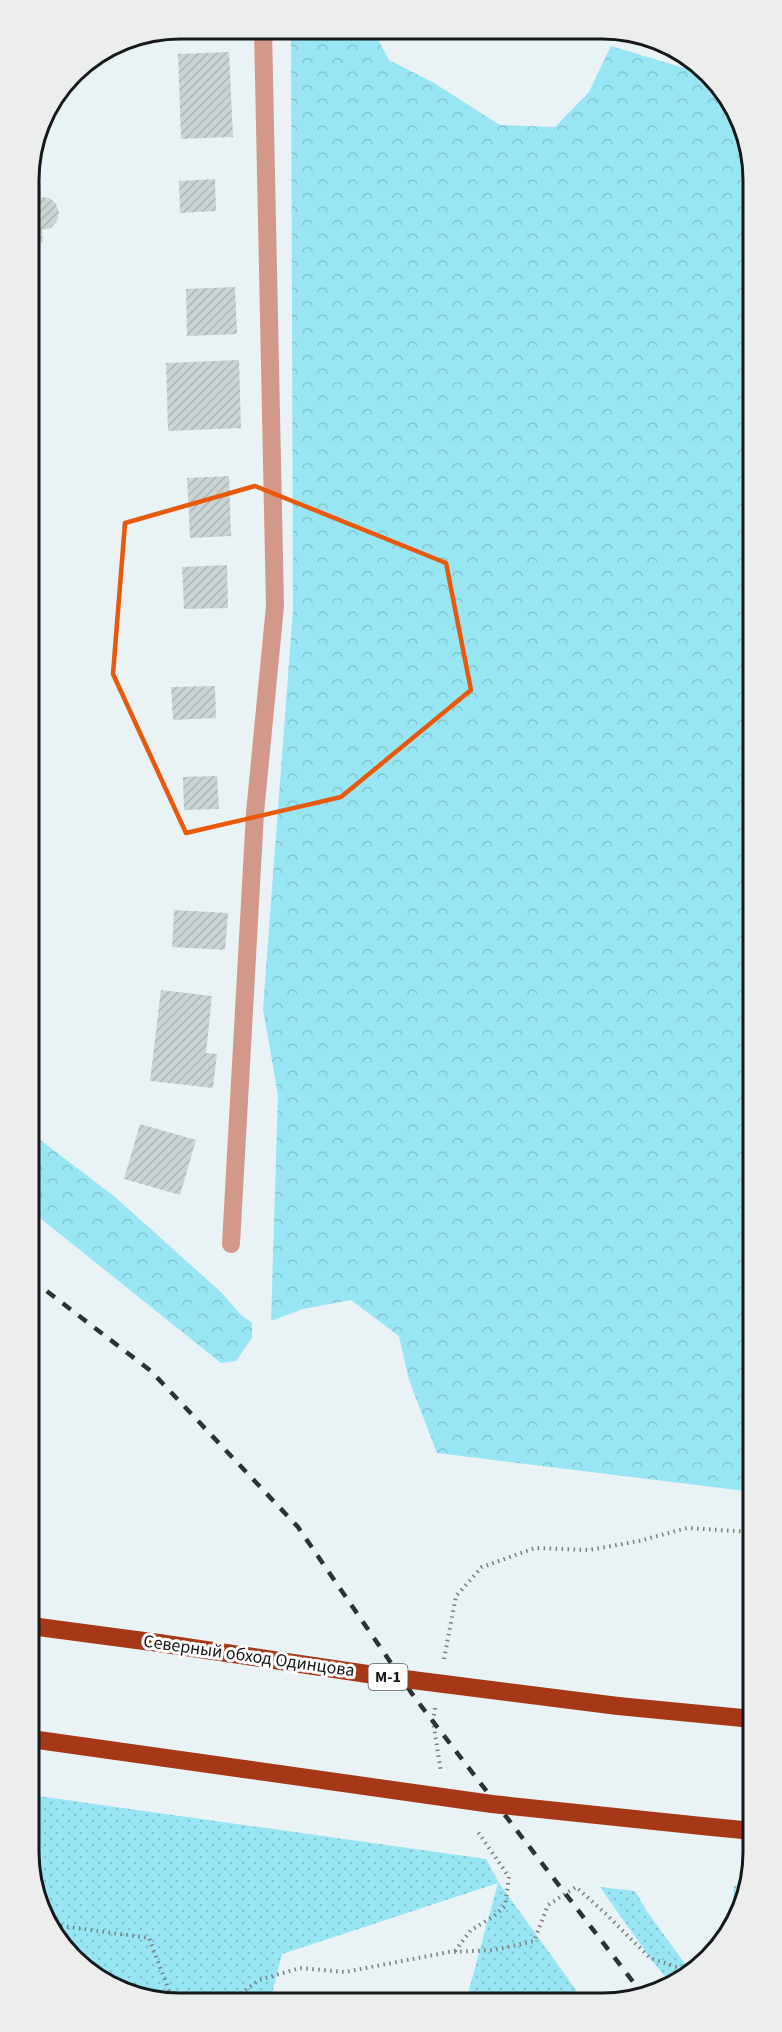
<svg xmlns="http://www.w3.org/2000/svg" width="782" height="2032" font-family="'Source Sans 3',sans-serif">
	<style>
		.grass { fill: url(#grass-dots) }
		.forest { fill: url(#forest-crowns) }
		.building { fill: url(#building-hatch) }
		.lines { fill: none; stroke-linecap: round; stroke-linejoin: round }
		.path { stroke: #797e7f; stroke-width: 4; stroke-dasharray: 1.5 4.5; stroke-linecap: butt }
		.service { stroke: #d2998a; stroke-width: 18 }
		.trunk { stroke: #a63818; stroke-width: 18 }
		.rail { stroke: #2e3132; stroke-width: 4.5; stroke-dasharray: 10 10; stroke-linecap: butt }
		.trunk-bridge { stroke: #a63818; stroke-width: 18 }
		.marked { fill: none; stroke: #e8590c; stroke-width: 4.5; stroke-linejoin: round }
		.labels { text-anchor: middle; dominant-baseline: central; stroke-width: 6; stroke-linejoin: round; paint-order: stroke }
		.shield { fill: #fff; stroke: #5c5e5e; stroke-width: 1.5 }
		.shield-label { font-size: 16px; font-weight: bold; fill: #161919 }
		.street-label { font-size: 18px; fill: #161919; stroke: #fff }
		.rim { fill: none; stroke: #161919; stroke-width: 3 }
	</style>
	<defs>
		<pattern id="grass-dots" width="8" height="8" patternUnits="userSpaceOnUse" patternTransform="scale(1.5)"><rect width="8" height="8" fill="#98e6f3"/><path d="M2 2h.1M6 6h.1" fill="none" stroke="#82c5d0" stroke-width="1.8" stroke-linecap="round"/></pattern>
		<pattern id="forest-crowns" width="20" height="18" patternUnits="userSpaceOnUse" patternTransform="scale(1.5)"><rect width="20" height="18" fill="#98e6f3"/><path d="M2 6a3 3 0 1 1 6 0M12 15a3 3 0 1 1 6 0" fill="none" stroke="#82c5d0"/></pattern>
		<pattern id="building-hatch" width="6" height="6" patternUnits="userSpaceOnUse" patternTransform="scale(1.5)"><rect width="6" height="6" fill="#cad4d5"/><path d="M-1 1l2-2M0 6l6-6M5 7l2-2" fill="none" stroke="#adb5b6"/></pattern>
	</defs>
	<rect width="100%" height="100%" fill="#e9f2f4"/>
	<path class="grass" d="M31,1795L486,1859L499,1883L584,2001H466L498,1883L282,1954L270,2001H151L73,1959L31,1882Z
		M734,1886L747,1887L742,1910L732,1925Z
		M600,1887L635,1891L648,1913L691,1972L678,1983L672,1985L650,1958Z"/>
	<path class="forest" d="M291,29L373,30L389,60L434,83L500,125L555,127L589,92L611,46L711,76L751,150L753,1492L437,1453L409,1380L399,1336L351,1300L303,1309L271,1321L278,1095L263,1009L293,609Z
		M30,1132L115,1197L222,1293L241,1315L252,1323V1338L236,1361L221,1363L40,1218L30,1206Z"/>
	<path class="building" d="M229,52L233,137L181,139L178,54Z
		M215,179L216,211L180,213L179,181Z
		M41,185V197L50,198L56,204L59,213L57,221L51,228L42,230L43,243L29,244V186Z
		M235,287L237,334L187,336L186,289Z
		M239,360L241,428L168,431L166,363Z
		M229,476L231,536L190,538L187,478Z
		M227,565L228,608L184,609L182,567Z
		M215,686L216,718L173,720L171,687Z
		M217,776L219,809L184,810L183,777Z
		M30,858H38L39,910H30Z
		M174,910L228,913L225,950L172,947Z
		M161,990L212,996L206,1053L217,1054L213,1088L150,1081Z
		M140,1124L196,1140L180,1195L124,1179Z"/>
	<g class="lines">
		<path class="path" d="M444,1659L456,1596L482,1567L535,1548L589,1550L639,1541L687,1528L753,1532
			M435,1708L433,1721L441,1772
			M55,1925L149,1938L173,2001
			M455,1951L471,1930L493,1917L505,1906L509,1877L476,1829
			M231,2001L259,1980L300,1968L345,1972L449,1952L494,1950L534,1941L548,1905L576,1887L606,1914L650,1958L691,1972"/>
		<path class="service" d="M231,1244L255,813L275,606L263,29"/>
		<path class="trunk" d="M31,1626L159,1643
			M618,1706L753,1719
			M31,1739L244,1769
			M702,1826L753,1831"/>
		<path class="rail" d="M31,1279L151,1371L298,1527L415,1698L644,1996"/>
		<path class="trunk-bridge" d="M159,1643L381,1676L618,1706
			M244,1769L492,1804L702,1826"/>
	</g>
	<path class="marked" d="M255,486L446,563L471,690L341,797L186,833L113,674L125,523Z"/>
	<g class="labels">
		<rect class="shield" x="368.5" y="1664" width="39" height="26" rx="4.5"/>
		<g class="shield-label">
			<text x="388" y="1677">М-1</text>
		</g>
		<g class="street-label">
			<text transform="translate(249 1656) rotate(8)">Северный обход Одинцова</text>
		</g>
	</g>
	<path d="M0 0H782V2032H0ZM180 39H602A141 141 0 0 1 743 180V1852A141 141 0 0 1 602 1993H180A141 141 0 0 1 39 1852V180A141 141 0 0 1 180 39Z" fill="#eceded" fill-rule="evenodd"/>
	<path class="rim" d="M180 39H602A141 141 0 0 1 743 180V1852A141 141 0 0 1 602 1993H180A141 141 0 0 1 39 1852V180A141 141 0 0 1 180 39Z"/>
</svg>
